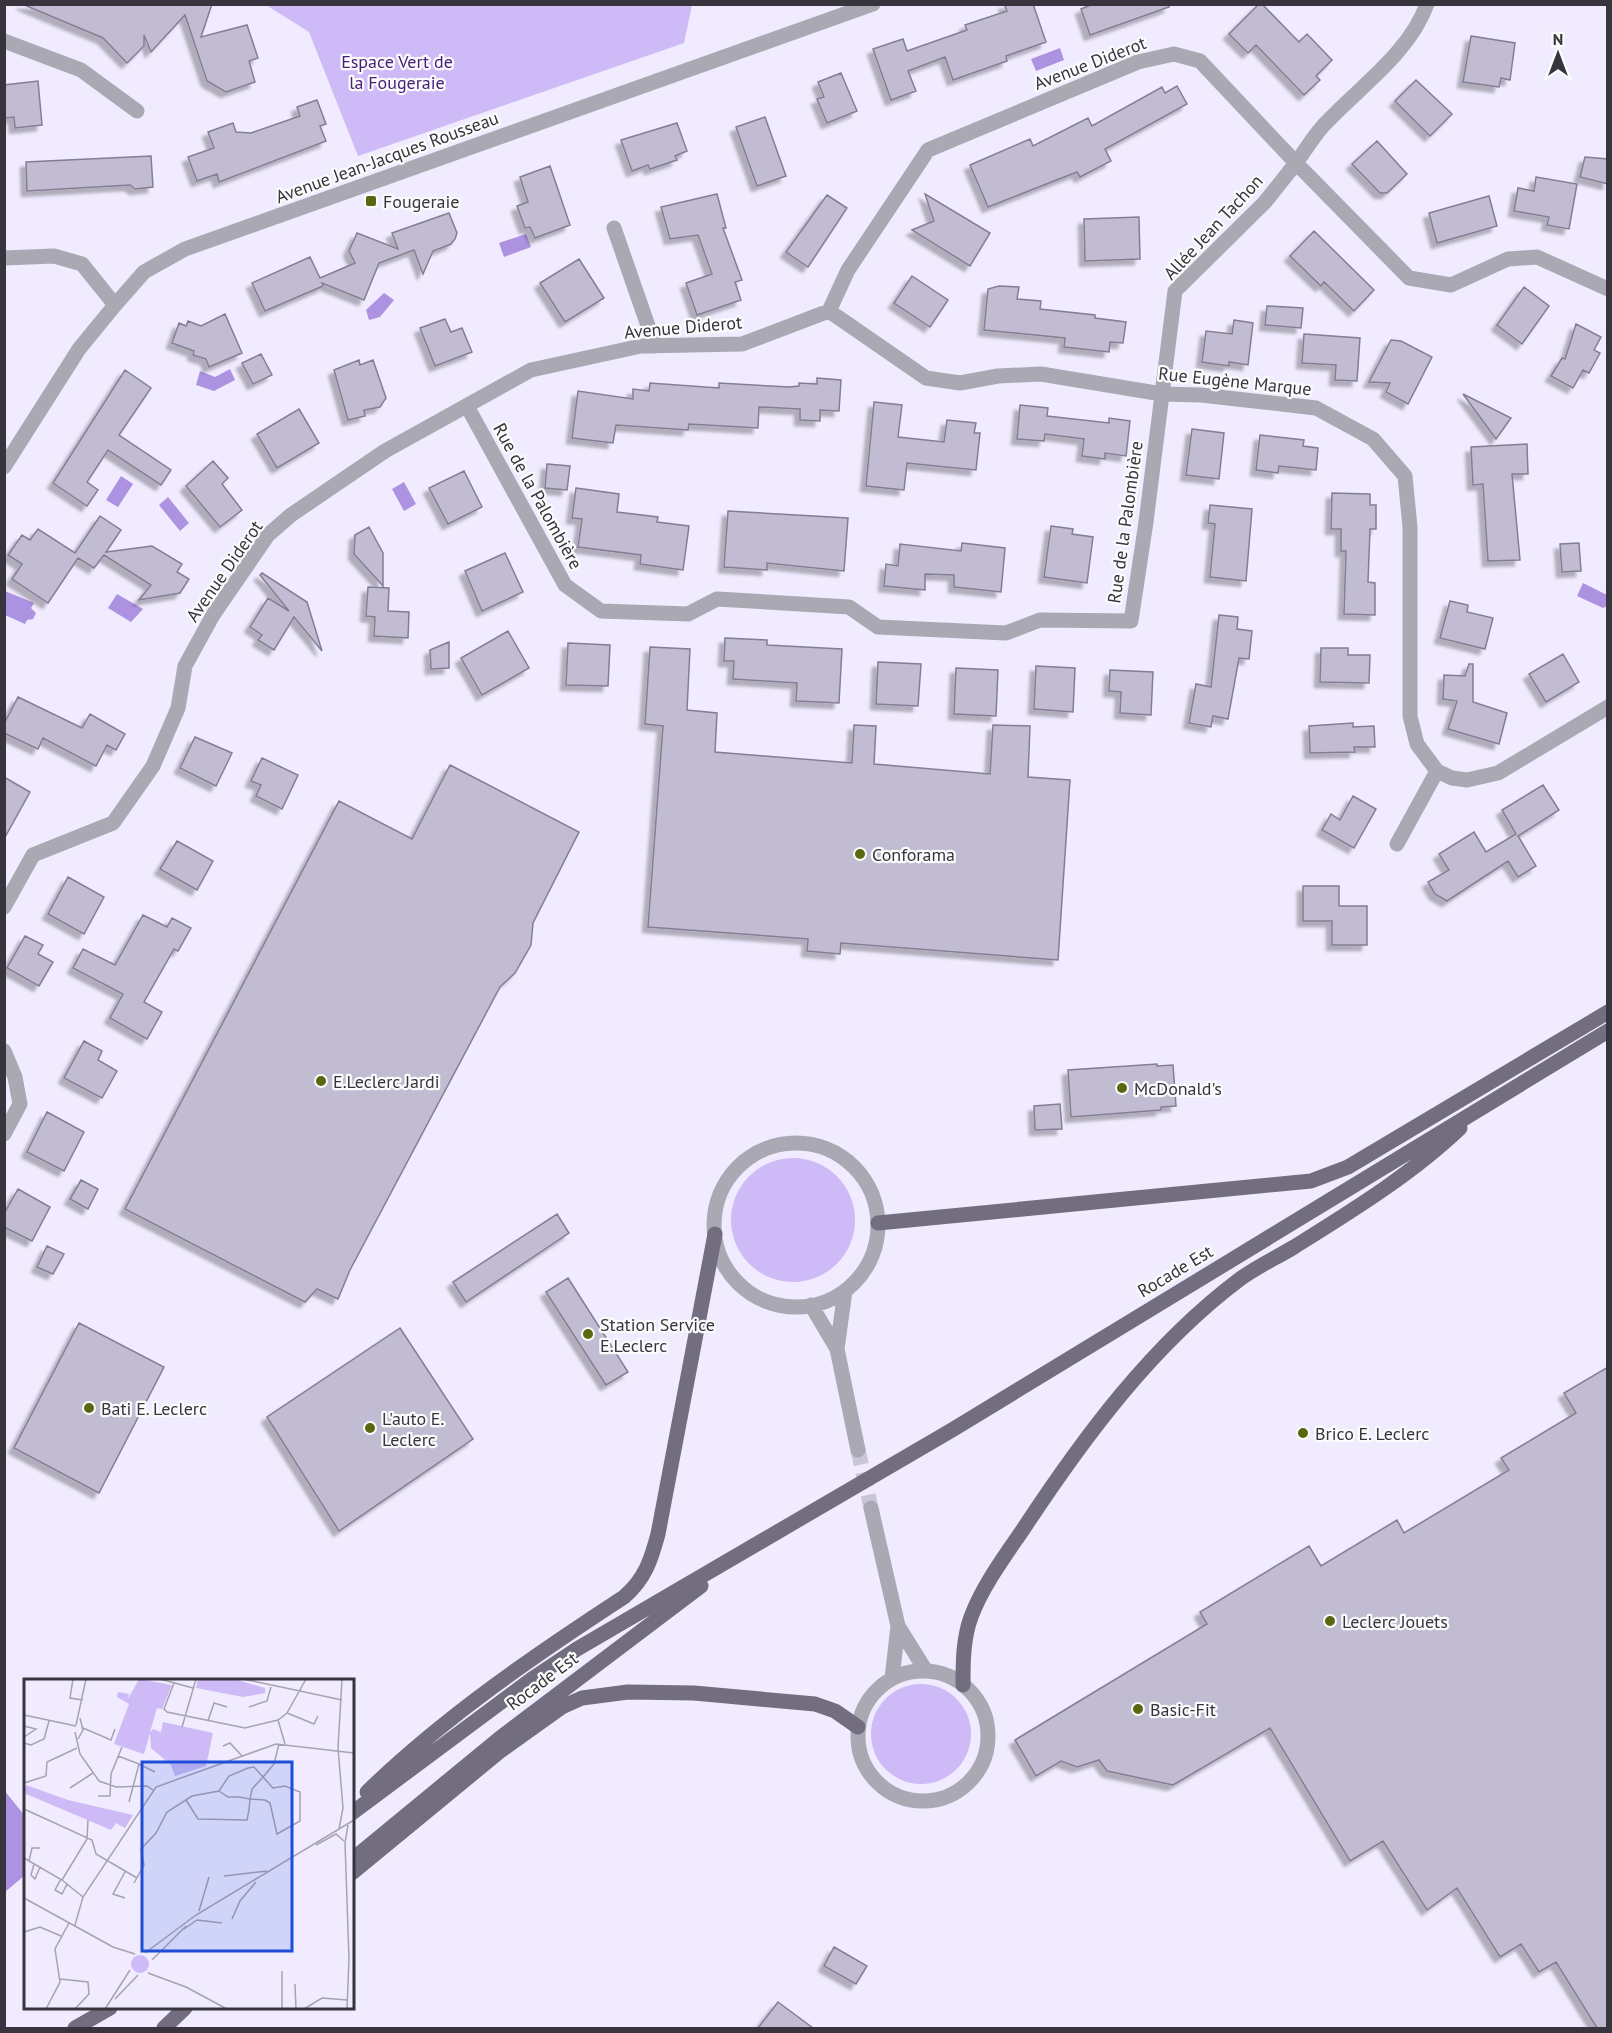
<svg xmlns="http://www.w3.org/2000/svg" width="1612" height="2033" font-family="'PT Sans',sans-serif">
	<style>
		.green { fill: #cdbaf6 }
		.water { fill: #ac92e1 }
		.building { fill: #c2bcd3; stroke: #847e94; stroke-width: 1.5; filter: url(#shadow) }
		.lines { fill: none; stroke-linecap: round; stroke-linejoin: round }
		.minor-tunnel { stroke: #cbc6d7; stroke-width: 15; stroke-dasharray: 15 8; stroke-linecap: butt }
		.minor { stroke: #aaa8b2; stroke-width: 15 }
		.tertiary { stroke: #aaa8b2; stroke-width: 15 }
		.primary { stroke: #726d7f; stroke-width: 15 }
		.poi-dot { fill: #5a670e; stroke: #fbfbfb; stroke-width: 2 }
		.labels { text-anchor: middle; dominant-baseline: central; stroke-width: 4.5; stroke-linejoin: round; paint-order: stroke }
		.park-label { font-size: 18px; fill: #48207b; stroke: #fbfbfb }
		.street-label { font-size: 18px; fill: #37343d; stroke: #fbfbfb }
		.poi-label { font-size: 18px; fill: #37343d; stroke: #fbfbfb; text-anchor: start }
		.inset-road { fill: none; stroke: #a6a2b1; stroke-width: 1.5 }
		.view { fill: #1d4ed8; fill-opacity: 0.15; stroke: #1d4ed8; stroke-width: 3 }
		.inset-edge { fill: none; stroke: #37343d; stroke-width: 3 }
	</style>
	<defs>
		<filter id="shadow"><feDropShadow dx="-5.5" dy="5.5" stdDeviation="1.5" flood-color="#0004"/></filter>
	</defs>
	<rect width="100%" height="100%" fill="#f0ebfe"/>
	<path class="green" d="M266,5L692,4V5L684,43L358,156L309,32Z
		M731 1220a62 62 0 1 1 124 0a62 62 0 1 1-124 0Z
		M871 1734a50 50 0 1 1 100 0a50 50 0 1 1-100 0Z"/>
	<path class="water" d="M1060,48L1064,60L1036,71L1031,59Z
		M526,234L531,247L504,257L499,243Z
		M384,293L394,300L380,317L369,320L366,310Z
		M230,369L235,380L214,391L196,385L200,371L215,377Z
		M121,476L133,484L118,507L106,500Z
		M404,482L416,504L404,511L392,489Z
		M168,497L189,523L180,531L159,505Z
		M1583,583L1607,595V606L1603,608L1577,596Z
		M5,591L34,603L31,608L36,613L33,619L27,620L25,624L5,615Z
		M117,594L143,609L131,622L108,608Z
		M4,1790L25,1816V1875L5,1892Z"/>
	<path class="building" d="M22,4H212L201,37L247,25L258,58L249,61L255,82L226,92L207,81L185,15L151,52L144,35V46L127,63L103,38Z
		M1004,4H1033L1046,42L1006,56L1007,61L953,80L945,57L908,71L916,91L891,100L873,49L903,39L907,51L967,30L965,25L1007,11Z
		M1093,4H1169V7L1090,35L1081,9Z
		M1259,4H1262L1299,42L1307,34L1332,60L1316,76L1320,80L1304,95L1256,45L1248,53L1229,34Z
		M1471,36L1515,43L1510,80L1501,78L1499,87L1463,82Z
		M841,73L857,111L827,123L817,99L824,97L818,82Z
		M1416,80L1452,114L1430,136L1395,101Z
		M38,81L42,125L15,128L14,117L4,118V85Z
		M1177,86L1187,104L1105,149L1111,161L1080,177L1077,172L988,207L970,165L1030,139L1033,146L1088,118L1092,126L1162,87L1165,93Z
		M317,100L326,124L320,126L326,141L219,182L217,174L197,181L188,157L214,148L208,132L233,123L236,132L251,133L300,116L297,107Z
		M765,117L786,176L757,186L736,127Z
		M677,123L687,151L675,156L677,160L650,169L648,165L632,171L621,140Z
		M1377,141L1407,174L1387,193H1380L1352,164Z
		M151,156L153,187L135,189L130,185L27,191L26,162Z
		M1585,157L1608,159V184L1580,177Z
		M550,166L570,225L535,238L530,227L525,228L517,206L528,202L520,177Z
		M1536,177L1577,184L1569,229L1547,225L1549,217L1514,211L1518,188L1534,191Z
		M717,194L726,228H723L742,280L735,282L741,300L697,315L686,283L712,274L698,235L670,239L661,207Z
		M925,194L990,233L970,266L912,230L934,221Z
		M827,195L847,208L808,267L786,252Z
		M1489,196L1497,226L1437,243L1429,213Z
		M449,213L457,233L455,239L451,244L433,251L423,274L414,250L379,263L364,300L322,283L323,286L265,311L252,283L310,257L320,278L355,263L349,251L357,233L398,249L392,233Z
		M1139,217L1140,259L1085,261L1084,219Z
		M1314,231L1374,290L1354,311L1324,282L1321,286L1290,256Z
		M579,259L604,298L565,322L540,283Z
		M912,276L948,300L930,327L894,303Z
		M999,286L1019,287L1017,299L1041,301L1040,309L1095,315V318L1126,322L1123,343L1110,342L1109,352L1064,347L1065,338L984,330L988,289Z
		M1524,287L1549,306L1522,344L1497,325Z
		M1267,306L1303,308L1301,328L1265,325Z
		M225,314L242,353L209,367L206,359L193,355L194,351L172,343L179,323L186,326L188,321L201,326Z
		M445,319L451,332L462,328L472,352L435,366L420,328Z
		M1234,320L1253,323L1248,365L1229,362V366L1202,362L1206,331L1232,334Z
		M1576,324L1601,337L1594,350L1600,353L1589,373L1583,370L1573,388L1551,376L1562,358L1565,359Z
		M1304,334L1360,338L1357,381L1335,380L1336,365L1302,363Z
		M1391,340L1401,341L1432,357L1408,404L1386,392L1390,383L1369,382Z
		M261,354L272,375L253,384L242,363Z
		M359,360L360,365L373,360L386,398L380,407L364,410L365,416L348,420L334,370Z
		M125,370L151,388L119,435L171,470L161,485L108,450L87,482L98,490L87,506L53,483Z
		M817,378L841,380L839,411L820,410V421L800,420V409L759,407L758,428L689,424L688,430L616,425L613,443L572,438L578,391L633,399V389L649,391L650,383L719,388V383L789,387L799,386V383L817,384Z
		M1463,394L1511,418L1496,439Z
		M874,402L902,405L898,437L944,442L947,420L976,423L974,433H980L976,470L907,463L904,490L866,486Z
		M1020,405L1048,408L1047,416L1109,423V418L1130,421L1126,456L1105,453V459L1082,456L1084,439L1045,434L1044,441L1017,439Z
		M299,409L319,443L277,468L257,434Z
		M1192,429L1224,433L1219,479L1186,475Z
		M1260,435L1304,440L1303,446L1318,448L1316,470L1279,466L1278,473L1256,470Z
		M1527,444L1528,474H1512L1520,560L1488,561L1483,484L1473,485L1471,447Z
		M213,461L228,478L222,484L242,510L220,527L186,486Z
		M547,464L570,466L567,490L545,488Z
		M464,471L482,507L448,524L429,488Z
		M576,488L619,494L617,512L658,517L657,522L689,526L683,570L640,564L641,555L578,547L582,519L572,518Z
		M1332,493L1370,494V505H1376V529H1370L1368,582L1375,583V615L1344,614L1346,551H1341V529H1331Z
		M1210,505L1252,509L1246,581L1210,577L1215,524L1208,523Z
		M728,511L848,518L844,571L767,563V570L724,567Z
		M100,516L121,530L106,552L152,546L182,564L177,572L189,579L180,593L139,600L151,585L104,555L94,568L78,558L48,603L12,579L22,564L8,555L22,535L30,540L38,529L75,553Z
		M1051,526L1073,529L1072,534L1093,537L1087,583L1044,577Z
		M369,527L383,553V586L354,554L355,535Z
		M962,543L1005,548L1001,592L954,587V575L925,574V590L884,586L886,564L898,566L900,544L961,551Z
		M1579,543L1581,571L1562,572L1560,544Z
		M505,553L523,592L482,611L465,571Z
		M262,573L307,602L322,651L294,617L274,650L258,640L262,635L250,627L268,598L289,611L260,575Z
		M368,587L389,588L388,611L409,612L408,638L374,636L375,617L366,616Z
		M1450,601L1468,605L1467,612L1493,618L1485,649L1440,638Z
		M1219,615L1238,617L1237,629L1252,631L1249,659L1239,658L1228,719L1213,716L1211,727L1189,723L1196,684L1211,687Z
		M508,631L529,668L482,695L461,658Z
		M725,638L767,640V645L842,649L839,703L796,701L797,683L733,679L734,661H724Z
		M449,642V668L431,669L430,650Z
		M568,643L610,645L608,686L566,685Z
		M650,647L690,649L687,710L717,713L715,752L852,763L854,725L876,726L874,764L990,774L993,725L1030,726L1028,777L1070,780L1058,960L841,943L840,954L807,951L808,939L648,927L663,726L645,724Z
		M1321,648H1348V655H1370L1369,683L1320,682Z
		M1563,654L1579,682L1546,702L1529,674Z
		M878,662L921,664L918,706L876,704Z
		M1469,664H1473V702L1507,713L1499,744L1448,729L1457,701L1443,699L1444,675L1465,676Z
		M1036,666L1075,668L1073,712L1034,709Z
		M956,668L998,670L996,716L954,714Z
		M1110,670L1153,672L1151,715L1120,713L1121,692L1109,691Z
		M18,697L82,728L90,714L125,734L116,750L107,745L96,766L43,738L38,749L4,733V724Z
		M1353,723V727L1374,726L1375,747H1354L1355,752L1310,753L1309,726Z
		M195,737L232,753L216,786L180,768Z
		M262,758L298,775L282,809L256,796L261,785L251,781Z
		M450,765L579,832L533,923L531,945L515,973L500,987L350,1270L338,1299L317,1289L305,1302L125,1209L339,801L412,839Z
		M4,777L30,792L4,839Z
		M1543,785L1559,810L1518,836L1536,866L1518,877L1508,861L1447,901L1435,894L1428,882L1449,870L1439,854L1474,832L1486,852L1516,834L1502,810Z
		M1353,796L1376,809L1354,848L1322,830L1331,814L1340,820Z
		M177,841L213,861L197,890L160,869Z
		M68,877L104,897L84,934L48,914Z
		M1303,886H1339V906H1367V945H1332V921H1303Z
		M143,915L167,927L172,918L191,928L178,951L174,949L144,1002L162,1012L147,1039L110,1018L123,994L73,968L83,949L115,965Z
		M25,936L43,945L38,954L53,962L39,986L7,968Z
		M84,1041L102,1051L98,1060L117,1071L102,1098L64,1078Z
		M1157,1064V1066L1173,1065L1176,1106L1161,1107V1110L1071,1117L1068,1070Z
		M1060,1104L1062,1129L1035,1130L1034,1106Z
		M47,1112L84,1132L64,1171L27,1152Z
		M81,1180L98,1189L88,1209L70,1199Z
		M18,1189L50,1207L32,1241L4,1227V1214Z
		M557,1214L569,1233L466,1302L453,1282Z
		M47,1246L64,1254L53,1274L37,1267Z
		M568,1278L628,1372L606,1385L546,1292Z
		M79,1323L164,1367L99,1493L14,1448Z
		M400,1328L473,1439L339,1531L267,1417Z
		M1608,1367V2028H1597L1556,1962L1539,1972L1521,1944L1500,1957L1457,1888L1427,1910L1383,1841L1350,1861L1270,1728L1173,1785L1107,1771L1099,1760L1077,1767L1061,1761L1036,1776L1015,1740L1207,1624L1200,1612L1309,1546L1321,1566L1397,1520L1404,1533L1509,1470L1501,1458L1576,1413L1564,1393Z
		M834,1947L867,1966L856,1984L824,1966Z
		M778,2002L813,2028H758Z"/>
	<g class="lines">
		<path class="minor-tunnel" d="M858,1450L871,1508"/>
		<path class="minor" d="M4,41L81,70L137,111
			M614,228L655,346
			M829,311L926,378L960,383L998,376L1041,374L1162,394L1201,395L1316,408L1373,439L1405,476L1410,527V716L1417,744L1437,771L1452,778L1467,780L1498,773L1608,707
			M467,406L565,585L601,611L688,614L717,599L849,607L878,627L1006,633L1040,620L1131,621L1146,522L1175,291L1265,202L1296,163L1409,278L1451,285L1508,259L1537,257L1608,289
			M1397,844L1437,771
			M4,907L33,855L113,823L153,766L178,708L185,666L213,615L268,535L291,515L385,451L531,370L641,346L742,344L829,311L848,270L928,150L1138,62L1174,54L1200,61L1296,163C1305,151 1313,137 1323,126C1358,88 1409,54 1427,4
			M4,1051L15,1077L20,1104L4,1134
			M714 1225a82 82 0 1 1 164 0a82 82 0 1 1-164 0Z
			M811,1305L837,1349L858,1450
			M837,1349L845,1291
			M871,1508L898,1626L892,1678
			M898,1626L926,1671
			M858 1736a65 65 0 1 1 130 0a65 65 0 1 1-130 0Z"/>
		<path class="tertiary" d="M4,258L54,256L82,264L115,305
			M4,467L79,349L115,305L144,272L185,249L873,4"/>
		<path class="primary" d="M878,1223L1311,1181L1348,1167L1608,1012
			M963,1685C963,1662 963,1639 971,1617C983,1585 1005,1556 1024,1528C1084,1437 1152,1345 1240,1279C1256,1267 1276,1258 1294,1247C1350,1212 1412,1174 1460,1128
			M367,1792C443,1718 535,1655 624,1597C645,1579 651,1560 658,1534L715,1234
			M352,1813L532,1679L577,1649L952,1430L1608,1031
			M359,1854L500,1738L701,1586
			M352,1873L499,1752L562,1707L582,1698L628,1692L694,1693L815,1704L835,1711L858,1727
			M75,2028L110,2008
			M164,2028L185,2008"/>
	</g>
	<g class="poi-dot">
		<rect x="365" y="195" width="12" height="12" rx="3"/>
		<circle cx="860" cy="854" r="6"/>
		<circle cx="321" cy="1081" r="6"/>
		<circle cx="1122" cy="1088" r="6"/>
		<circle cx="588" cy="1334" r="6"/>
		<circle cx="89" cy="1408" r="6"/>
		<circle cx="370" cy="1428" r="6"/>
		<circle cx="1303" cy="1433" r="6"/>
		<circle cx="1330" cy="1621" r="6"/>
		<circle cx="1138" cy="1709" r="6"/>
	</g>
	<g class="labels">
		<g class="park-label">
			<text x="397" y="61">Espace Vert de<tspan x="397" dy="21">la Fougeraie</tspan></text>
		</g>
		<g class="street-label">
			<text transform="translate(1090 63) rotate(-21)">Avenue Diderot</text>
			<text transform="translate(387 157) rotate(-20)">Avenue Jean-Jacques Rousseau</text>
			<text transform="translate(1213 227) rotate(-47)">Allée Jean Tachon</text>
			<text transform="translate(683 327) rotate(-5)">Avenue Diderot</text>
			<text transform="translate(1235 381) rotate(6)">Rue Eugène Marque</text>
			<text transform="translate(538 496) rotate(61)">Rue de la Palombière</text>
			<text transform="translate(1125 522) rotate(-82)">Rue de la Palombière</text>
			<text transform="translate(224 571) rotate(-55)">Avenue Diderot</text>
			<text transform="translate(1175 1271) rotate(-31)">Rocade Est</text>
			<text transform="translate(542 1681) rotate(-37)">Rocade Est</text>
		</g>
		<g class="poi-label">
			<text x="383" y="201">Fougeraie</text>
			<text x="872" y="854">Conforama</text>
			<text x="333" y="1081">E.Leclerc Jardi</text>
			<text x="1134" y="1088">McDonald's</text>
			<text x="600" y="1324">Station Service<tspan x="600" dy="21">E.Leclerc</tspan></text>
			<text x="101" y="1408">Bati E. Leclerc</text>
			<text x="382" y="1418">L'auto E.<tspan x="382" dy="21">Leclerc</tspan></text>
			<text x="1315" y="1433">Brico E. Leclerc</text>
			<text x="1342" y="1621">Leclerc Jouets</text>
			<text x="1150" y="1709">Basic-Fit</text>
		</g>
	</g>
	<g transform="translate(24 1679)">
		<rect width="330" height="330" fill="#f0ebfe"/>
		<path d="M115,0L148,6L138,30L133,29L126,53L129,50L137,53L139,43L189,54L182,87L151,97L147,86L127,69L126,54L120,75L90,65L105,25L93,18L94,13L105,15L104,20ZM174,0H210L241,9V14L219,18L172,9ZM2,106L44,121L109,136L101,149L92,144L87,151L0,114ZM107 285a9 9 0 1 1 18 0a9 9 0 1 1-18 0Z" fill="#cdbaf6"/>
		<path class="inset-road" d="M49,0L46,19L59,21M136,0L169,9M219,0L318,21M150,4L140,30L143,33L221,49L254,41L263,34L282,0M225,28L243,22L247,8M263,34L290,45L294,37M0,36L52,47M254,41L261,65M184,42L190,24L203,28M52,46L62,0M0,47L12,50L0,58M158,48L172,0M59,49L87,61L91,50M51,53L56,75L75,102L92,108L123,107L129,111M54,60L59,51L56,39M0,64L7,66L20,60L25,42M199,67L206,64L218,77M94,77L115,85M0,104L22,97L23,83L53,69M46,109L69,94M74,117H86L87,95L98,68M162,121L174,140L223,141L225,131L226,120L228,110L239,98L249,109L261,107L276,113V142L253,155L246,124L241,121L226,120L215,118H204L195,112M105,123L115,85L131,93M0,130L68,161L72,175L113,199M315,150L319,129L314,69L318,0M292,166L312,155L320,162M0,179L38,201L59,218M5,182L8,169H16M10,185L7,196L11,200L16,188M101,193L89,215L101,219M200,197L243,192M37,200L31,211L38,215L43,205M38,201L63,160L64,141M110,204L120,186L117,170L132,154L143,133L168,117L195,112L205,97L224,89L230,88L239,98L250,85L255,65M0,219L89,268L111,275M175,232L185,198M208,240L216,222L232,203M51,246L59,218L132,108L252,65L330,74M160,250L173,241L198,244M0,253L16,248L37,257M121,274L172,236L330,141M128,281L162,247M258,292V330M124,294L162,308L203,330M36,300L64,303L65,315L51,330M271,305L272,330M91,320L114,296M22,330L36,303L31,270L45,244M81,330L106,291M280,330L298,319L323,321M323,330L325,280L321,164L324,146"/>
		<path class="view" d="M118,83H268V272H118Z"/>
		<rect width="330" height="330" class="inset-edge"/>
	</g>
	<rect width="1612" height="2033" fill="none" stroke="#37343d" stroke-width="12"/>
	<g transform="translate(1558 54)" stroke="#fbfbfb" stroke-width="4.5" paint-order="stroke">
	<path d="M0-4.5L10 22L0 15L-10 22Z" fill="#37343d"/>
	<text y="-9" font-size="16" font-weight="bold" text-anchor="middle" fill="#37343d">N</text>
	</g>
</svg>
